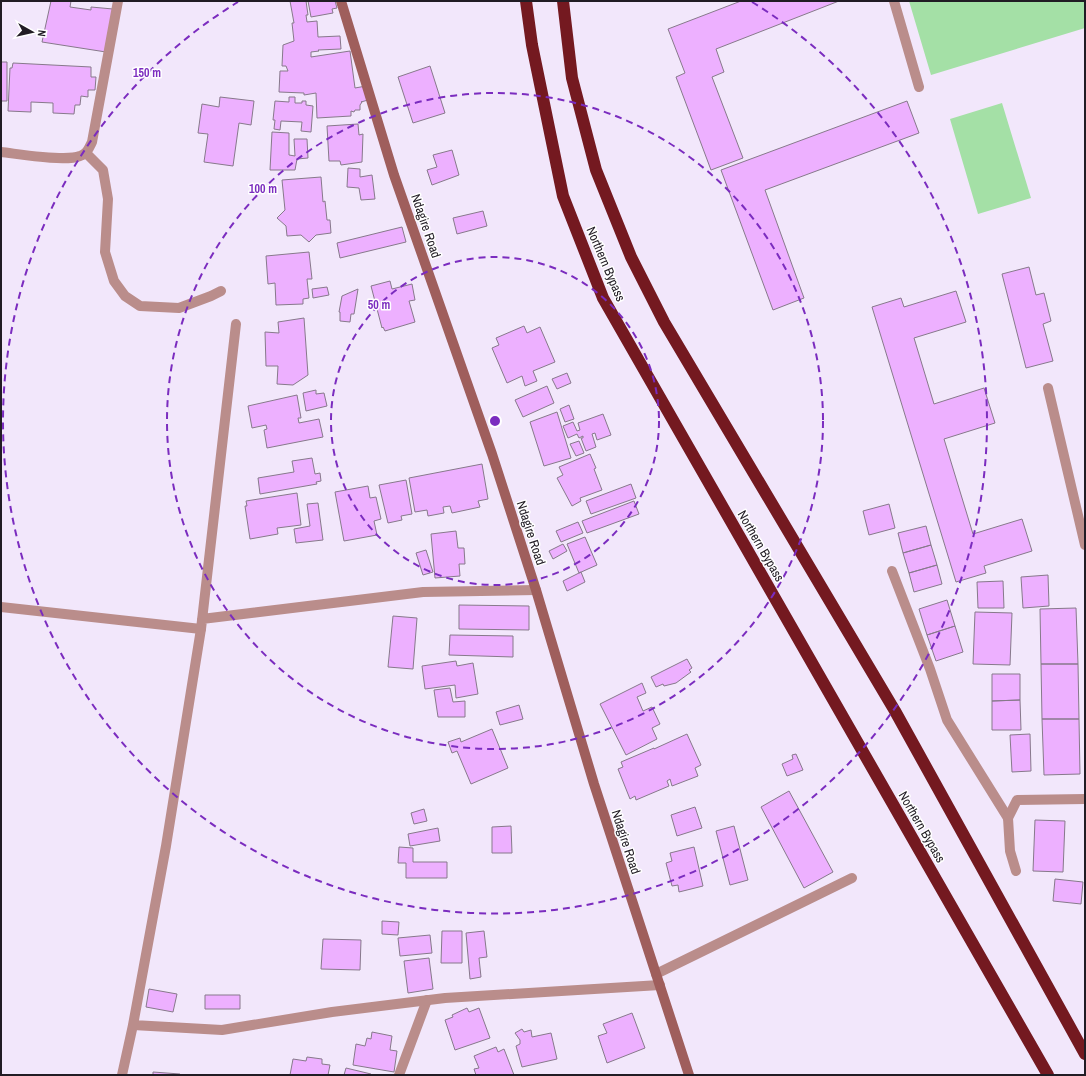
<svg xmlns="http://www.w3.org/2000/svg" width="1086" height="1076" font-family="'Archivo Narrow',sans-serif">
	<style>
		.green { fill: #a4e0a6 }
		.building { fill: #edb0ff; stroke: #87798b }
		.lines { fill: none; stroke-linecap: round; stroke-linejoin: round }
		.lane { stroke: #ba8d8b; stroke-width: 10 }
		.street { stroke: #ba8d8b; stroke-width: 10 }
		.secondary { stroke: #9f5e5c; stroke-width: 10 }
		.highway { stroke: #741920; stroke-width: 12 }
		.ring { fill: none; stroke: #7b2cbf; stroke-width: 2; stroke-dasharray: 7 5 }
		.labels { text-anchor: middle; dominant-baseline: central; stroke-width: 3; stroke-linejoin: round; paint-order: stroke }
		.street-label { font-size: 13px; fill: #211c24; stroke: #fff }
		.centre { fill: #7b2cbf; stroke: #fff; stroke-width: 2 }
		.ring-label { font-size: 12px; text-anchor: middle; font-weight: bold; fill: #7b2cbf; stroke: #fff; stroke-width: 3; stroke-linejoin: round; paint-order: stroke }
	</style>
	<rect width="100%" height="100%" fill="#f2e7fb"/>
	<path class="green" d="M909,1H1085V28L931,75Z
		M1002,103L1031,198L978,214L950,119Z"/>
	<path class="building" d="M51,1H71L70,7L91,10V7L113,9L106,52L42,42Z
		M290,1H306L308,15H306L307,22L317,21L318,37L340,36L341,49L318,50L319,51L311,52V57L350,51L355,88L366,86L368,100L361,102H362L360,105V110H355L354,112L351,111V116L317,118L316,93L304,95V93L279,92L280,71H288L286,66H282L283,45L294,41L292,23H294Z
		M308,1H335L337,8L332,9L333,13L311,17Z
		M741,1H839L716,49L724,72L712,77L743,158L711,170L676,77L685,73L668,29Z
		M1,62H7V101H1Z
		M13,63L91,67V77H96L95,90H88V97L81,96L80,105H75L74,114L53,113V103L31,102V112L8,111L10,68H12Z
		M430,66L445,113L413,123L398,77Z
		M220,97L254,101L251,125L239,123L233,166L204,162L208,134L198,133L202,104L219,107Z
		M289,97H295V103H302V101H306V105L313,106L311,132L301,131L302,122L281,121L280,130L274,129L275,120H273L275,101L289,102Z
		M907,101L919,133L765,190L804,298L773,310L721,170Z
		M358,124L359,135L363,134L362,162L341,165L340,161H329L327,126Z
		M272,132L289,133V155L295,156L294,139H307L308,158L297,159L295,170H270Z
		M452,150L459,175L432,185L427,170L437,167L433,155Z
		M348,168L360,169V177L372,175L375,199L361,200L359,188L347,187Z
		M321,177L323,202L325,201L327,220H330L331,233L316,235L309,242L301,235L287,236L286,226L277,218L285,210L282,180Z
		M483,211L487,226L457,234L453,218Z
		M402,227L406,242L340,258L337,243Z
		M309,252L312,279H307L309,298L303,299V304L276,305L275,283L268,284L266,256Z
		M1029,267L1036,295L1044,293L1051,321L1043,324L1053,361L1026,368L1002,274Z
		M390,281L392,289L412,284L415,300L409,301L415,322L385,331L383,327L382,328L371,286Z
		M327,287L329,295L313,298L312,289Z
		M358,289L354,314H351L350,322L340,321V312H339L342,296Z
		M956,291L966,322L914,338L934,404L984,388L995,423L944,439L973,534L1022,519L1032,551L984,566L986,573L956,582L872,307L901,298L904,307Z
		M304,318L308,375L293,385L277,384L278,366H266L265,332L279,333L278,322Z
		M524,326L527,333L540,327L555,362L533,371L537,381L525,386L522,376L507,383L492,348L499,345L496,338Z
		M567,373L571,383L557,389L552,379Z
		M547,386L554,403L523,417L515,400Z
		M316,390V394L324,393L327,406L306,411L303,393Z
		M297,395L301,418H298L299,423L319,419L323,437L267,448L264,430L267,429L266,425L252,428L248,406Z
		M569,405L574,419L565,422L560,409Z
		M557,412L571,458L544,466L530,422Z
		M603,414L611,435L597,440L595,433L592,434L596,447L586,451L581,438H583V436L579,438L577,434L568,438L563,426L573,422L577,431L580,430L578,423Z
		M579,441L584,453L576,456L570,444Z
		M590,454L596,468L594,469L602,490L580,498L581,501L572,506L557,478L563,475L559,467Z
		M312,458L315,474L320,473L321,481L316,482L317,484L260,494L258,478L294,472L292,461Z
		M482,464L488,499L478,501L480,507L452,513L450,506L443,507L444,513L428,516L427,510L415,512L409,478Z
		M406,480L412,514L401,516L402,520L388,523L379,485Z
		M631,484L636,498L591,514L586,501Z
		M368,486L370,498L376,497L381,519L374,521L377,535L344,541L335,492Z
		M297,493L301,525L277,528L278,534L250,539L245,506H247L246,501Z
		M634,501L639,514L587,533L582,521Z
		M318,503L323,540L296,543L294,529L310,526L307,504Z
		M889,504L895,528L869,535L863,511Z
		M578,522L583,533L561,542L556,531Z
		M926,526L931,545L903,553L898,533Z
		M456,531L458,548H464L465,564H459L460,576L435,578L431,534Z
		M585,537L597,565L579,573L567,544Z
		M563,544L567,551L553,559L549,551Z
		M931,545L937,565L909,573L903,553Z
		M426,550L433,572L423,575L416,553Z
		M937,565L942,584L914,592L909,573Z
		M581,572L585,582L567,591L563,581Z
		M1048,575L1049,606L1023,608L1021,577Z
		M1003,581L1004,608H978L977,582Z
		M947,600L955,626L927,635L919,609Z
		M459,605L529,606V630L459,629Z
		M1076,608L1078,664H1041L1040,609Z
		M975,612L1012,613L1010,665L973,664Z
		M393,616L417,618L413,669L388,667Z
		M955,626L963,652L936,661L927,635Z
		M450,635L513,636V657L449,655Z
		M687,659L692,668L689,670L691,672L676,683L664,686L663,684L656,687L651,677Z
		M456,661L457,666L473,663L478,694L456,698L455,685L425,689L422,666Z
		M1041,664H1078L1079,719H1042Z
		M992,674H1020V700L992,701Z
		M642,683L646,693L637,697L643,711L652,707L660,724L652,728L657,739L626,755L600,704Z
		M450,688L453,702L465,701V717H438L434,690Z
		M1020,700L1021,730H992V701Z
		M519,705L523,719L500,725L496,712Z
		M1042,719H1079L1080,774L1044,775Z
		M492,729L508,768L471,784L457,751L452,753L448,742L460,738L461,742Z
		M687,734L701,765L695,768L698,776L672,786L670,779L667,781L669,786L636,800L635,796L630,799L618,769L623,767L621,762L654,748V749Z
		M1030,734L1031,771L1012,772L1010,735Z
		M796,754L803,770L787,776L782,764L793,759L792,755Z
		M789,791L833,872L804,888L761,807Z
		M695,807L702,828L677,836L671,815Z
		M424,809L427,821L414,824L411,813Z
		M1035,820L1065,821L1063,872L1033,871Z
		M511,826L512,853H492V827Z
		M734,826L748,880L730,885L716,831Z
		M438,828L440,841L410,846L408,834Z
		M399,847L413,848V862H447V878H406V863H398Z
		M694,847L703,886L679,892L678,885L672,886L666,863L672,861L670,853Z
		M1055,879L1083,882L1081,904L1053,901Z
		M382,921L399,922L398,935L382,934Z
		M442,931H462V963H441Z
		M484,931L487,957L479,958L481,977L470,979L466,933Z
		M430,935L432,953L400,956L398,938Z
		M323,939L361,940L360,970L321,969Z
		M429,958L433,989L408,993L404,961Z
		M149,989L177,994L173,1012L146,1007Z
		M205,995H240V1009H205Z
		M467,1008L469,1012L479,1008L490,1038L455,1050L445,1020L453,1017L452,1015Z
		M632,1013L645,1048L607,1063L598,1036L607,1033L603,1024Z
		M522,1029L524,1032L531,1030L532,1037L551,1033L557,1059L522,1067L516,1046L520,1044V1040L515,1033Z
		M372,1032L392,1036L390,1050L397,1051L394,1072L353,1065L356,1044L365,1046L367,1038L371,1039Z
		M496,1047L498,1052L504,1049L514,1075H476L474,1069L479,1068L474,1056Z
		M307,1057L322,1059V1064L330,1065L328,1075H290L293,1059L306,1061Z
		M346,1068L371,1074L370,1075H344Z
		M153,1072L180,1074V1075H153Z"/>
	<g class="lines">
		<path class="lane" d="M894,1L919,87
			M1,152C19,154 65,162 80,156C87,154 89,148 92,142L118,1
			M86,153L103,170L108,199L105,252L114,281L125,296L140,306L179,308L211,296L221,291
			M1048,388L1085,545
			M892,571L930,669L947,720L1008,818
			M1,607L201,629
			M399,1075L427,1000"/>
		<path class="street" d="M202,619L423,592L536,590
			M1016,871L1010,851L1008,818L1017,800L1085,799
			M656,974L852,878
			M133,1025L166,846L201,629L236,324
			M122,1075L133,1025L222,1030L332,1012L445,998L660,985"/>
		<path class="secondary" d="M341,1L394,175L492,454L536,590L594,784L689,1075"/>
		<path class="highway" d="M526,1L532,45L563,196L603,298L1048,1075
			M563,1L572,78L596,170L631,257L664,322L895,711L1085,1054"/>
	</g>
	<g class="ring">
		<circle cx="495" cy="421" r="164"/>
		<circle cx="495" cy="421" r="328"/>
		<path d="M752 2A492 492 0 1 1 238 2"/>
	</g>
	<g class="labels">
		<g class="street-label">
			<text transform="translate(426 226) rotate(71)">Ndagire Road</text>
			<text transform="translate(606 264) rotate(67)">Northern Bypass</text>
			<text transform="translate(531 533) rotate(72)">Ndagire Road</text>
			<text transform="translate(761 546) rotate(60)">Northern Bypass</text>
			<text transform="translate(922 827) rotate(60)">Northern Bypass</text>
			<text transform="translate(626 842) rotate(72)">Ndagire Road</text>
		</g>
	</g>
	<circle cx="495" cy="421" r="6" class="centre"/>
	<g class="ring-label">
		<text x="147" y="77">150 m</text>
		<text x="263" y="193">100 m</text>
		<text x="379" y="309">50 m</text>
	</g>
	<rect width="1086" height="1076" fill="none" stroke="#211c24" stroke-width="4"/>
	<g transform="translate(32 32) rotate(98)" stroke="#ffffff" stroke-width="3" paint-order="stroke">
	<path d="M0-3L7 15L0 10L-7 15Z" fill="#211c24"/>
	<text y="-6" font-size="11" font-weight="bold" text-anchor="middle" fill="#211c24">N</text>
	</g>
</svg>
